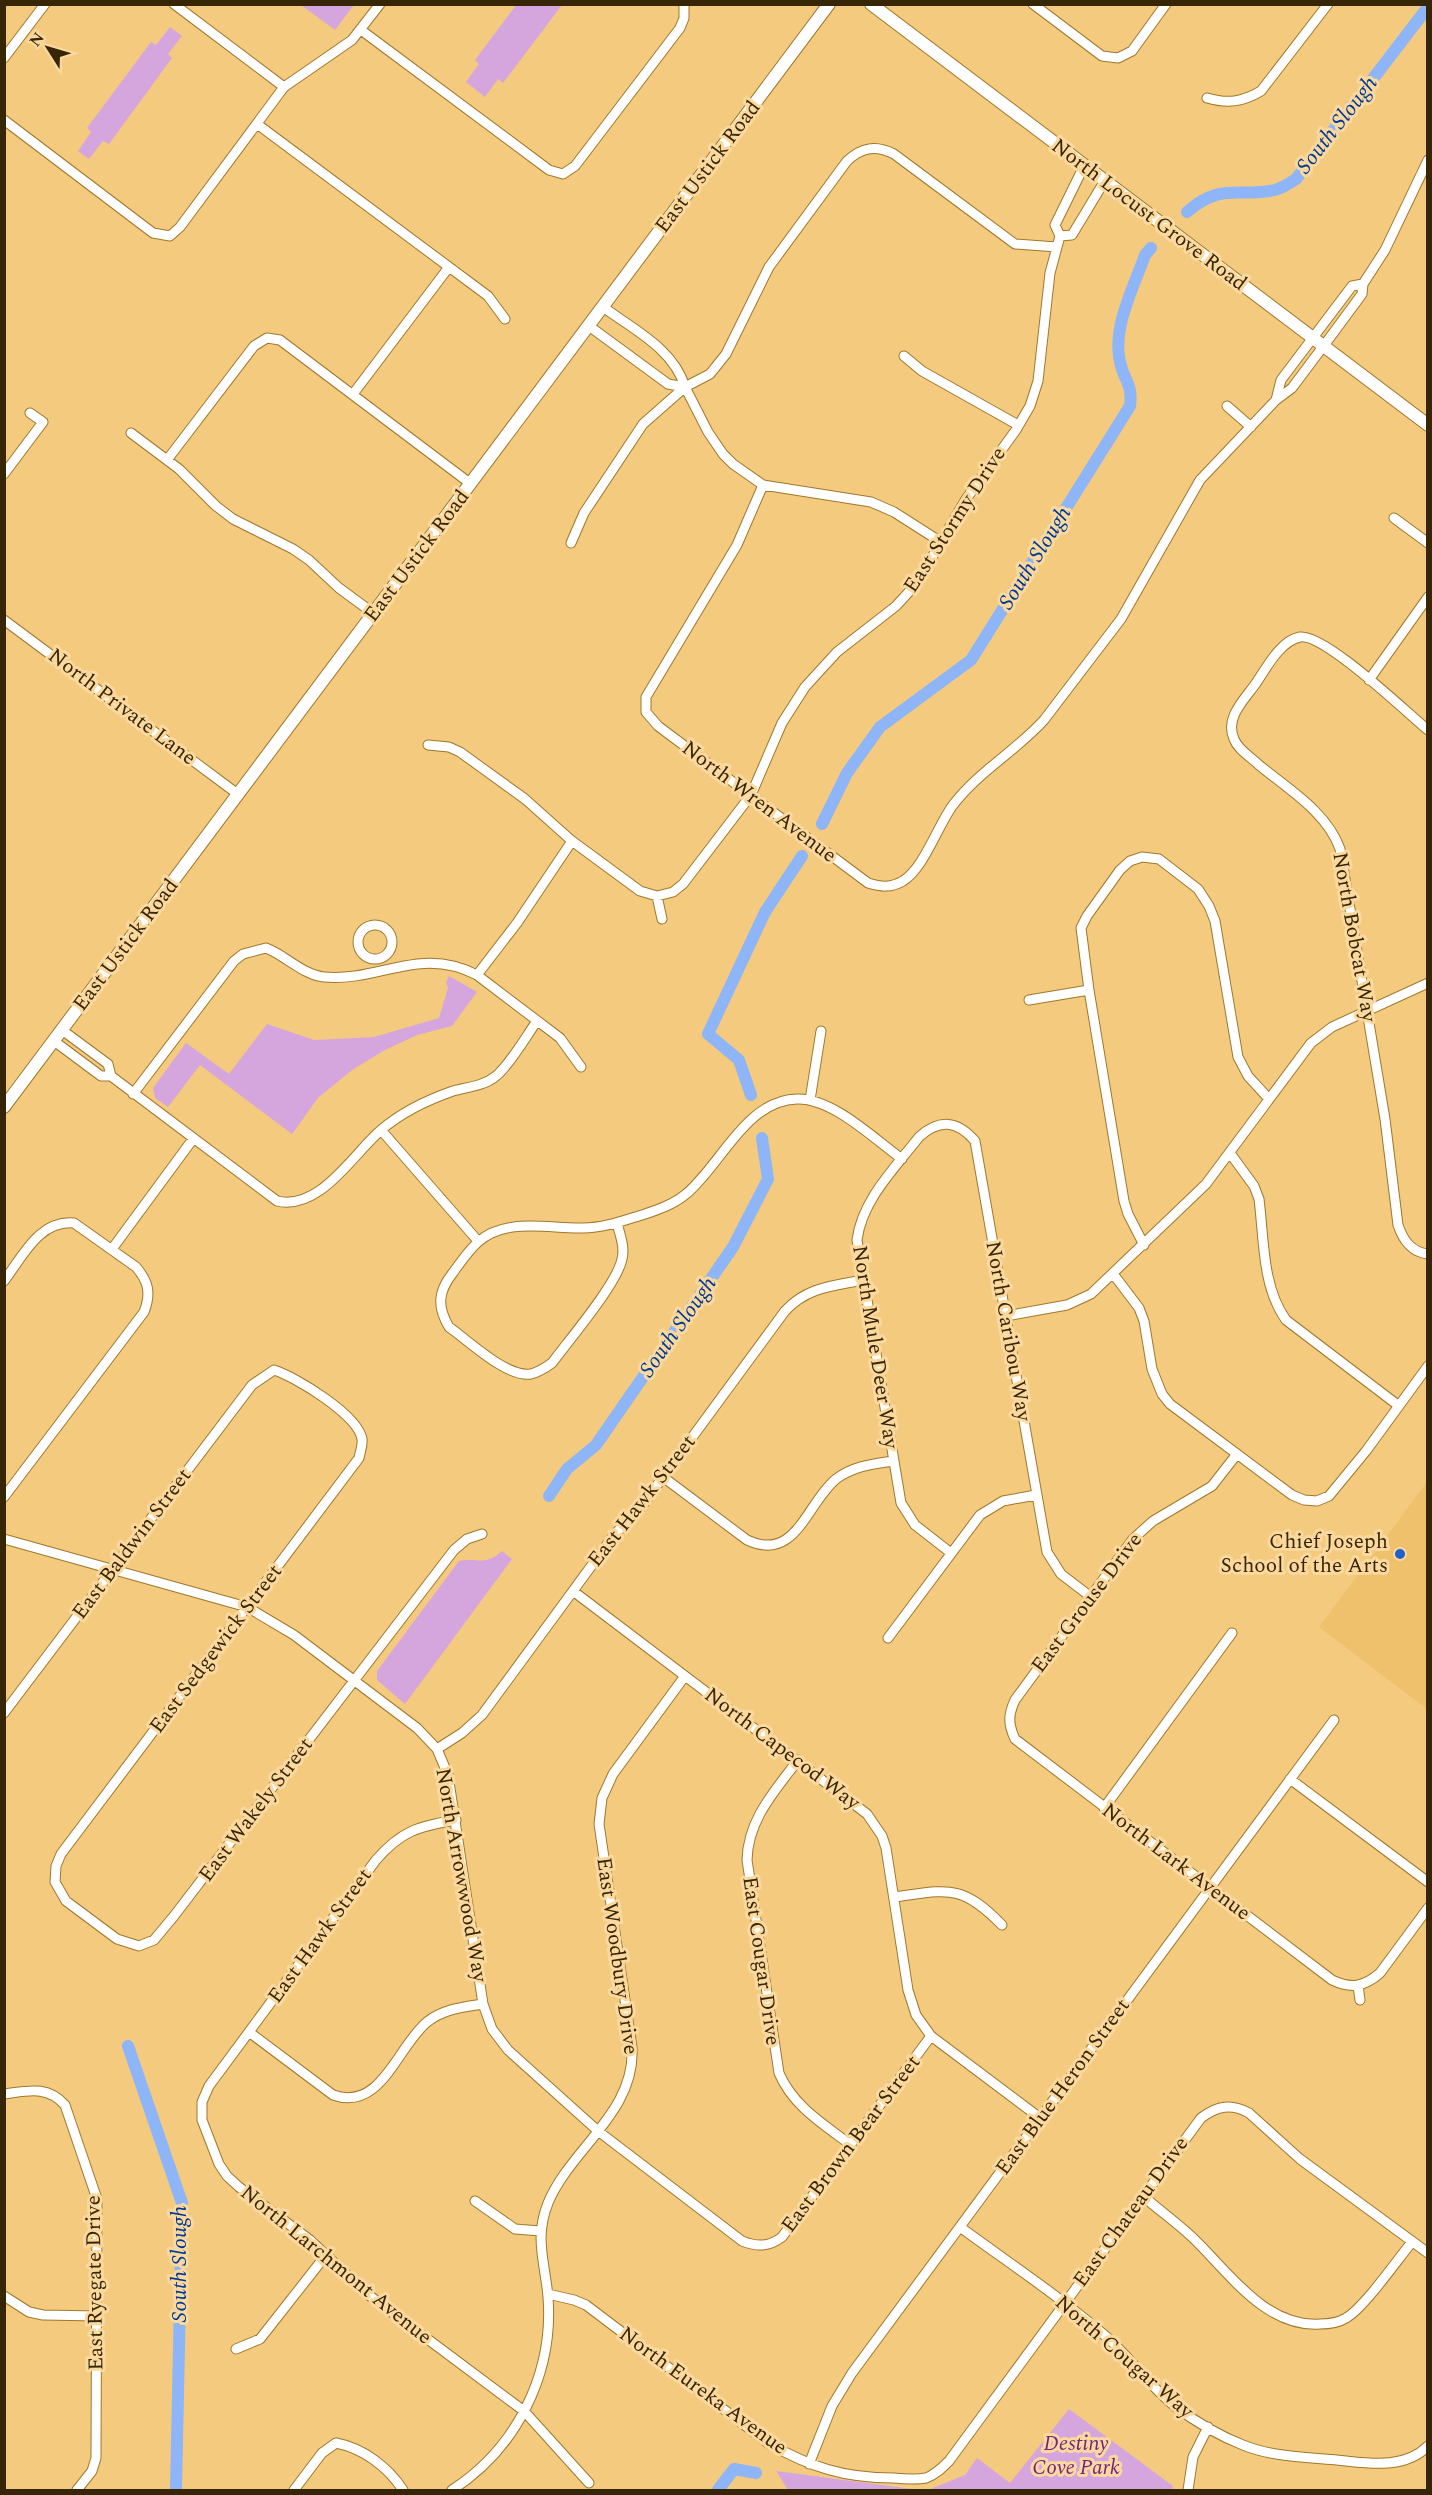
<svg xmlns="http://www.w3.org/2000/svg" width="1432" height="2495" font-family="Spectral,serif">
	<style>
		.built { fill: #efc16d }
		.green { fill: #d4a6dd }
		.lines { fill: none; stroke-linecap: round; stroke-linejoin: round }
		.canal { stroke: #8eb5f8; stroke-width: 12 }
		.street-casing { stroke: #9f782b; stroke-width: 11 }
		.secondary-casing { stroke: #9f782b; stroke-width: 14 }
		.street { stroke: #fff; stroke-width: 9 }
		.secondary { stroke: #fff; stroke-width: 12 }
		.poi-dot { fill: #215fcb; stroke: #fbd99e; stroke-width: 2 }
		.labels { text-anchor: middle; dominant-baseline: central; stroke-width: 6; stroke-linejoin: round; paint-order: stroke }
		.street-label { font-size: 21px; fill: #372606; stroke: #fbd99e }
		.poi-label { font-size: 21px; fill: #372606; stroke: #fbd99e; text-anchor: end }
		.park-label { font-size: 21px; font-style: italic; fill: #722281; stroke: #fbd99e }
		.water-label { font-size: 22px; font-style: italic; fill: #003895; stroke: #fbd99e }
	</style>
	<rect width="100%" height="100%" fill="#f4ca7f"/>
	<path class="built" d="M1427,1482V1709L1319,1627Z"/>
	<path class="green" d="M517,4L562,5L503,83L498,79L485,97L466,82L479,64L475,60Z
		M301,5H354L335,30Z
		M170,27L182,36L168,54L172,58L109,144L103,141L89,159L78,151L91,132L87,128L151,42L156,45Z
		M449,976L477,992L452,1026L417,1035L385,1050L352,1070L318,1098L292,1134L200,1065L168,1107L155,1098L153,1088L186,1043L229,1074L267,1024L314,1040L374,1037L439,1018L448,988L446,982Z
		M502,1551L512,1559L405,1704L377,1680V1671L459,1561C477,1557 485,1567 502,1551Z
		M1069,2409L1173,2486L1172,2490H928L965,2475L977,2458L1010,2483Z
		M776,2471L920,2490H788Z"/>
	<g class="lines">
		<path class="canal" d="M1187,212C1221,182 1237,198 1275,190C1282,188 1290,183 1296,179L1428,7
			M822,824L847,773L880,727L971,660L1130,406C1133,384 1124,381 1120,362C1112,327 1134,287 1145,255L1151,248
			M751,1095L739,1060L708,1034L765,912L802,856
			M549,1496L567,1469L596,1445L733,1247L768,1179L762,1138
			M128,2046L182,2203L176,2490
			M718,2490L734,2469L756,2473"/>
		<g class="street-casing">
			<path id="street" d="M174,4L284,87
				M1033,4L1102,56L1118,58L1132,51L1166,4
				M361,30L549,170L563,174L575,166L680,28L684,18V4
				M4,58L45,4
				M1207,98C1228,104 1242,102 1261,91L1328,4
				M4,120L153,233L170,236L180,227L284,87L352,40L380,4
				M257,124L488,296L505,319
				M1084,166L1055,225L1060,236L1072,235L1104,182
				M1363,284L1362,294L1334,332L1292,388L1276,400L1281,380L1352,286Z
				M1363,284L1385,250L1428,160
				M589,326L668,384L685,387C674,349 633,329 603,307
				M904,356L922,371L1018,425
				M685,387L708,432L723,454L733,464L763,485L871,502L894,512L941,542
				M353,394L449,267
				M1227,406L1251,427
				M131,433L179,469L216,506L233,519L293,549L309,560L339,588L373,613
				M167,460L254,346L267,338L280,340L471,484
				M4,474L43,422L30,413
				M763,485L737,545L646,697V712L658,726L868,883C881,887 891,888 903,881C924,868 938,825 953,805C979,771 1016,751 1044,720L1121,619L1200,480L1276,400
				M1394,518L1428,543
				M571,543L584,513L643,424L685,387L710,374L726,354L769,267L847,161C862,147 876,145 894,154L1015,244L1057,247
				M4,620L239,795
				M1369,680L1428,597
				M1428,730C1406,712 1324,633 1300,637C1279,641 1265,671 1254,686C1242,702 1225,719 1234,739C1238,750 1251,757 1259,765C1288,789 1327,812 1340,849L1385,1119L1398,1225C1403,1240 1411,1252 1428,1254
				M428,745L449,747L460,752L525,799L572,841L640,891L657,896L673,892L683,884L751,795L782,723L805,687L837,652L896,606L917,583L966,499L1016,430L1030,406L1038,381L1050,273L1060,236
				M657,896L662,919
				M358 942a17 17 0 1 1 34 0a17 17 0 1 1-34 0Z
				M477,975L517,923L572,841
				M1029,1000L1089,990
				M54,1041L101,1076H111L108,1064L62,1030
				M111,1076L277,1201C320,1211 353,1154 381,1130C402,1112 427,1100 453,1091C468,1087 484,1086 496,1076C509,1066 527,1035 537,1021
				M133,1094L234,961L243,954L266,948C285,955 303,975 324,977C380,982 420,945 477,975L560,1038L581,1067
				M810,1100L821,1031
				M381,1130L478,1241
				M1230,1153L1254,1186L1259,1199C1264,1238 1262,1287 1286,1320L1399,1406
				M617,1223C620,1235 625,1247 622,1259C617,1284 569,1340 552,1363C545,1368 539,1372 531,1374C507,1378 469,1341 449,1327C437,1307 438,1292 452,1274C460,1263 468,1251 478,1242C506,1217 549,1229 583,1228C605,1228 625,1220 645,1214C660,1209 674,1204 686,1194C721,1165 746,1100 797,1099C833,1098 874,1139 902,1159
				M1144,1245L1128,1214L1124,1201L1089,990L1081,928L1087,916L1120,870L1130,861L1142,857L1159,859L1198,889L1209,906L1215,921L1238,1057L1248,1076L1269,1099
				M112,1249L193,1139
				M1114,1275L1139,1308L1144,1321L1152,1369L1162,1394L1170,1404L1292,1495L1304,1500L1317,1501L1329,1496L1366,1451L1428,1366
				M4,1281C23,1256 39,1220 74,1223L136,1267C149,1282 151,1294 144,1312L4,1497
				M1006,1316L1067,1305L1091,1294L1206,1184L1311,1043L1332,1027L1428,983
				M1237,1454L1212,1486L1153,1521L1133,1539L1015,1700C1008,1715 1008,1724 1015,1739L1332,1980C1351,1989 1364,1987 1380,1973L1428,1908
				M663,1477L747,1540C796,1563 806,1504 836,1479C853,1466 873,1464 893,1461
				M4,1539L247,1607L294,1635L417,1728L437,1749L448,1775L483,2004L492,2029L508,2050L598,2131L742,2241C757,2247 769,2247 782,2237L931,2036
				M951,1553L915,1525L901,1503L857,1240C862,1200 895,1168 919,1137C939,1119 957,1120 975,1141L1047,1552L1061,1574L1091,1597
				M573,1591L867,1814L882,1836L886,1848L908,1990L916,2015L931,2036L1040,2118
				M888,1638L980,1515L1003,1501L1036,1495
				M4,1713L252,1385L274,1370C296,1377 358,1415 362,1439C363,1445 360,1452 359,1458L61,1854L56,1866L55,1882L66,1901L117,1939L139,1946L154,1940L174,1916L454,1550L467,1539L482,1534
				M437,1749L462,1733L482,1715L614,1535L642,1506L663,1477L785,1311C807,1287 833,1286 863,1280
				M798,1760C775,1791 748,1819 747,1860L779,2073C793,2106 823,2124 851,2145
				M1290,1779L1428,1882
				M1104,1808L1232,1633
				M456,1820C419,1826 401,1831 376,1860L209,2086L202,2102V2120L219,2164L227,2176L239,2187L310,2240L370,2296L524,2411L589,2483
				M894,1897C948,1890 961,1883 1002,1925
				M1358,1986L1360,2000
				M249,2032L333,2095C381,2112 397,2047 427,2022C443,2009 463,2007 483,2004
				M4,2094C28,2091 47,2085 65,2105L97,2199L96,2458L92,2471L77,2490
				M1143,2196C1159,2210 1177,2223 1192,2237C1228,2271 1265,2328 1320,2324C1330,2324 1338,2323 1346,2318C1364,2308 1397,2260 1412,2242
				M475,2201L515,2229L540,2231
				M960,2227C1009,2263 1062,2298 1109,2339C1132,2360 1151,2388 1176,2407C1196,2422 1220,2436 1243,2445C1274,2458 1313,2457 1346,2461C1374,2464 1406,2468 1428,2446
				M548,2294L574,2300L586,2305L768,2443C810,2467 844,2478 893,2478C904,2479 916,2480 926,2478C935,2475 942,2468 949,2461L1201,2118C1217,2106 1231,2103 1249,2113L1300,2159L1428,2253
				M4,2296L29,2312L43,2315L98,2316
				M236,2349L260,2339L326,2255
				M809,2464L832,2406L852,2373L1334,1720
				M294,2490L322,2453L336,2443C363,2448 388,2467 403,2490
				M452,2490C516,2449 554,2374 548,2297C545,2262 534,2238 548,2203C571,2148 636,2112 632,2047L599,1824L602,1798L613,1774L685,1676
				M1188,2490L1193,2457L1208,2427"/>
		</g>
		<g class="secondary-casing">
			<path id="secondary" d="M871,4L1428,425
				M4,1107L829,4"/>
		</g>
		<use href="#street" class="street"/>
		<use href="#secondary" class="secondary"/>
	</g>
	<circle class="poi-dot" cx="1400" cy="1554" r="6"/>
	<g class="labels">
		<g class="street-label">
			<text transform="translate(708 167) rotate(-53)">East Ustick Road</text>
			<text transform="translate(1149 215) rotate(37)">North Locust Grove Road</text>
			<text transform="translate(955 520) rotate(-57)">East Stormy Drive</text>
			<text transform="translate(417 556) rotate(-53)">East Ustick Road</text>
			<text transform="translate(122 707) rotate(37)">North Private Lane</text>
			<text transform="translate(759 802) rotate(37)">North Wren Avenue</text>
			<text transform="translate(1354 937) rotate(80)">North Bobcat Way</text>
			<text transform="translate(126 945) rotate(-53)">East Ustick Road</text>
			<text transform="translate(1008 1331) rotate(80)">North Caribou Way</text>
			<text transform="translate(875 1347) rotate(81)">North Mule Deer Way</text>
			<text transform="translate(642 1501) rotate(-52)">East Hawk Street</text>
			<text transform="translate(132 1544) rotate(-53)">East Baldwin Street</text>
			<text transform="translate(1087 1603) rotate(-53)">East Grouse Drive</text>
			<text transform="translate(216 1649) rotate(-53)">East Sedgewick Street</text>
			<text transform="translate(782 1749) rotate(37)">North Capecod Way</text>
			<text transform="translate(256 1810) rotate(-53)">East Wakely Street</text>
			<text transform="translate(1176 1862) rotate(37)">North Lark Avenue</text>
			<text transform="translate(461 1875) rotate(80)">North Arrowwood Way</text>
			<text transform="translate(320 1936) rotate(-54)">East Hawk Street</text>
			<text transform="translate(617 1956) rotate(82)">East Woodbury Drive</text>
			<text transform="translate(761 1961) rotate(82)">East Cougar Drive</text>
			<text transform="translate(1063 2087) rotate(-54)">East Blue Heron Street</text>
			<text transform="translate(851 2144) rotate(-53)">East Brown Bear Street</text>
			<text transform="translate(1131 2212) rotate(-54)">East Chateau Drive</text>
			<text transform="translate(336 2265) rotate(39)">North Larchmont Avenue</text>
			<text transform="translate(95 2283) rotate(-91)">East Ryegate Drive</text>
			<text transform="translate(1124 2357) rotate(41)">North Cougar Way</text>
			<text transform="translate(703 2391) rotate(36)">North Eureka Avenue</text>
		</g>
		<g class="poi-label">
			<text x="1388" y="1542">Chief Joseph<tspan x="1388" dy="24">School of the Arts</tspan></text>
		</g>
		<g class="park-label">
			<text x="1076" y="2444">Destiny<tspan x="1076" dy="24">Cove Park</tspan></text>
		</g>
		<g class="water-label">
			<text transform="translate(1337 125) rotate(-52)">South Slough</text>
			<text transform="translate(1035 558) rotate(-58)">South Slough</text>
			<text transform="translate(678 1327) rotate(-55)">South Slough</text>
			<text transform="translate(179 2264) rotate(-90)">South Slough</text>
		</g>
	</g>
	<rect width="1432" height="2495" fill="none" stroke="#372606" stroke-width="12"/>
	<g transform="translate(48 48) rotate(307)" stroke="#fbd99e" stroke-width="4.5" paint-order="stroke">
	<path d="M0-4.5L10 22L0 15L-10 22Z" fill="#372606"/>
	<text y="-9" font-size="16" font-weight="bold" text-anchor="middle" fill="#372606">N</text>
	</g>
</svg>
